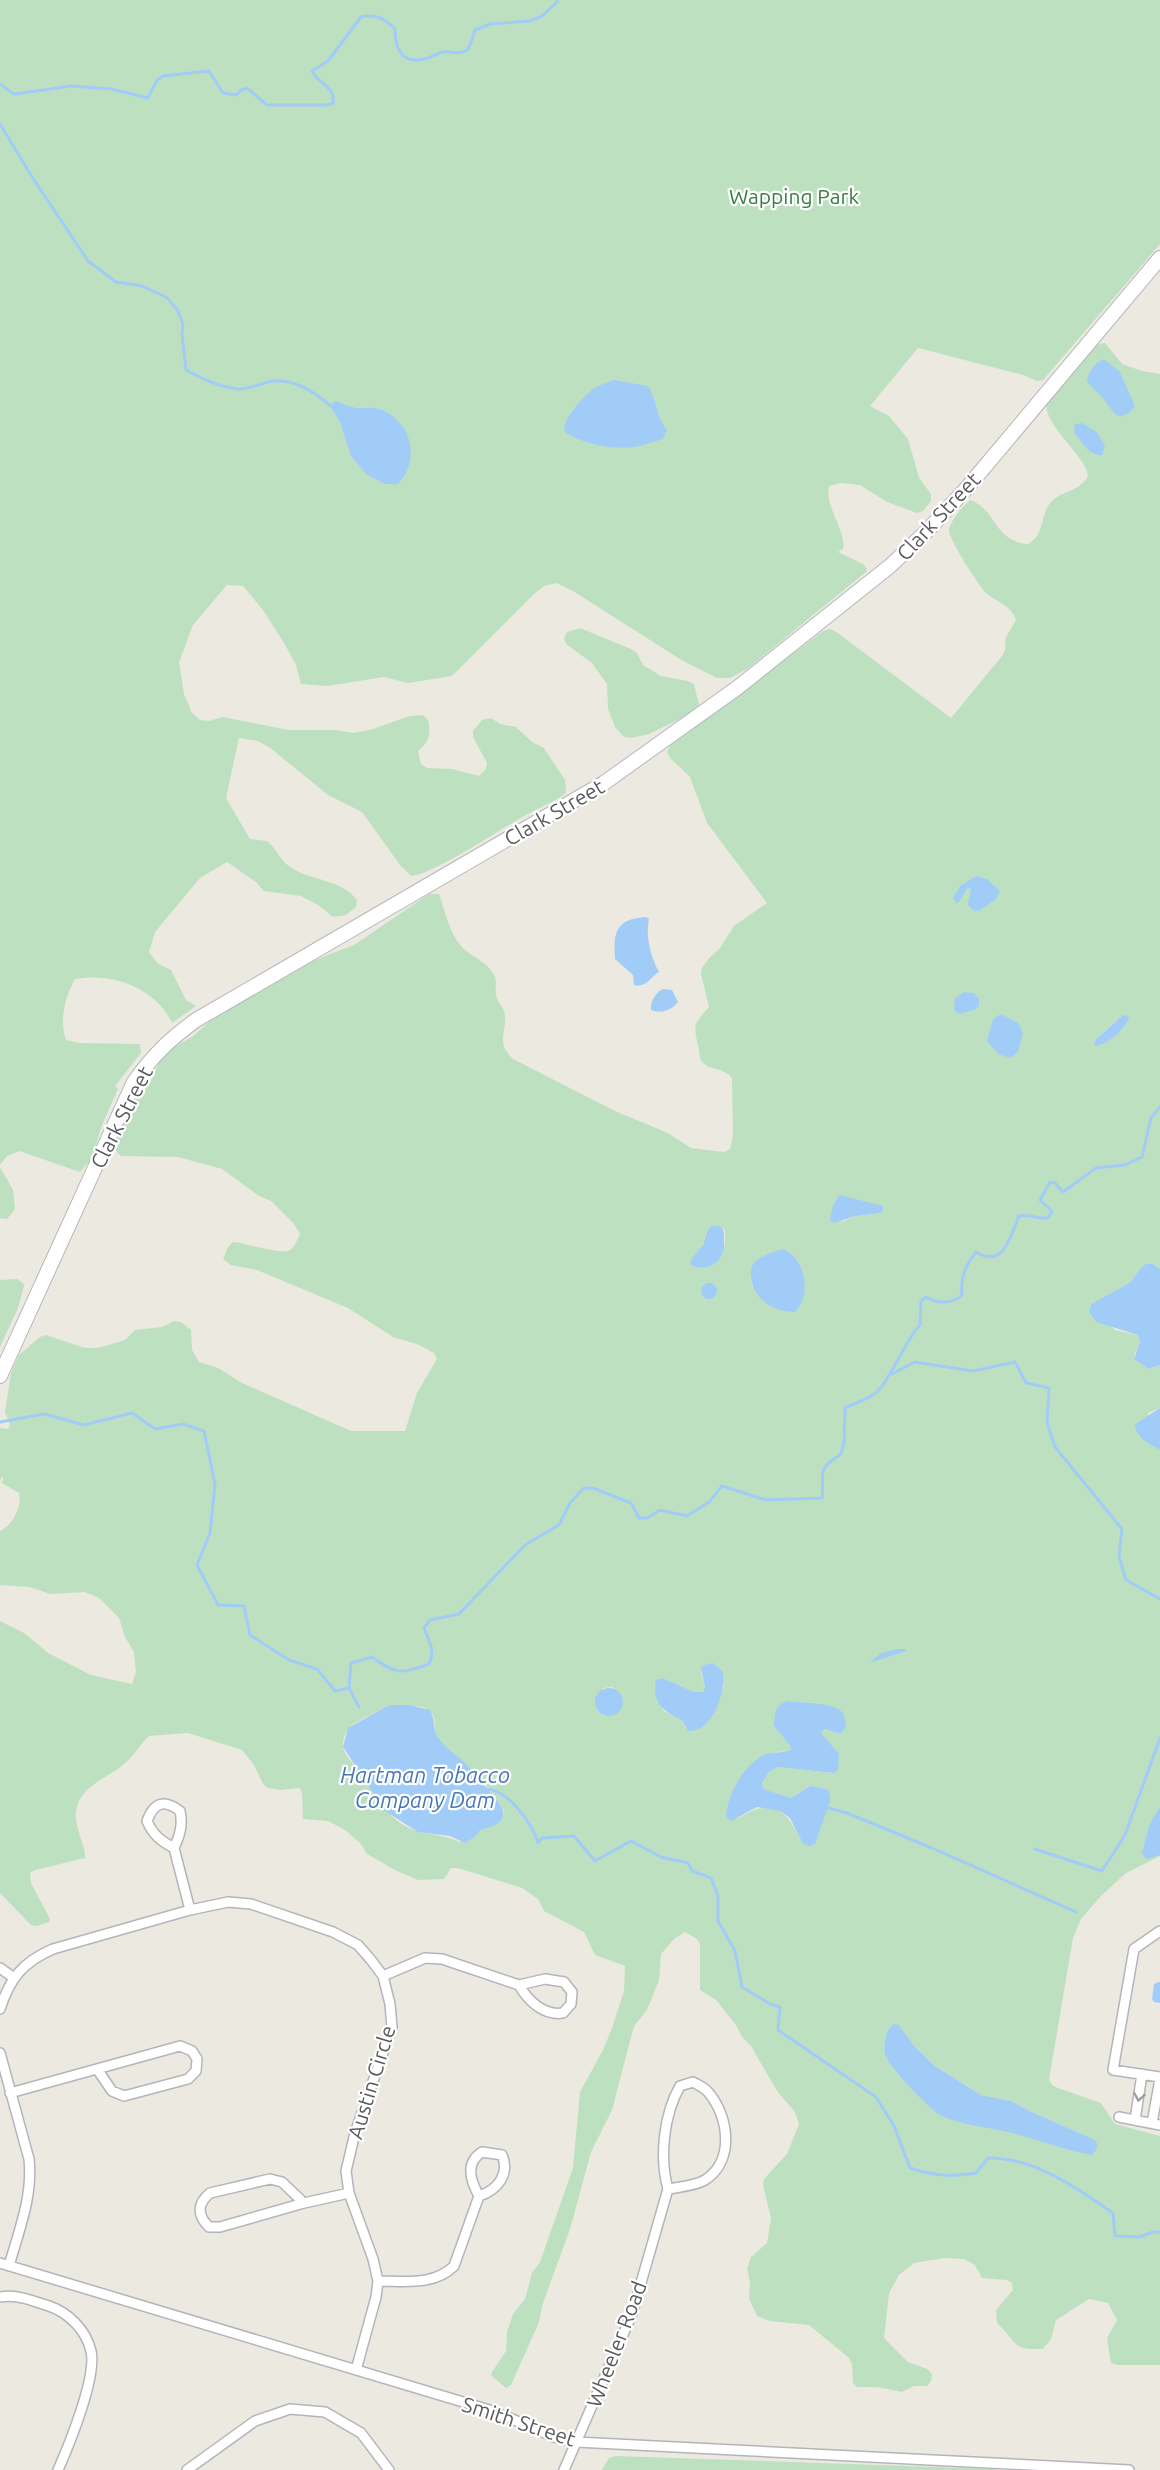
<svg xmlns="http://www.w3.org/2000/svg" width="1160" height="2470" font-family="Ubuntu,sans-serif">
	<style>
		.green { fill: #bde1c0; fill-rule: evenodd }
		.water { fill: #a2ccf8 }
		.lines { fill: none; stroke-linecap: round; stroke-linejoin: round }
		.stream { stroke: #a2ccf8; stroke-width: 3 }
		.street-casing { stroke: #b3b5ba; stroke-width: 12 }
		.secondary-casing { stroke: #b4b6bc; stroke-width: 16 }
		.street { stroke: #fff; stroke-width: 9 }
		.secondary { stroke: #fff; stroke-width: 14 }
		.oneway { stroke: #9b9da0 }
		.labels { text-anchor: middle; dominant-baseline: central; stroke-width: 4.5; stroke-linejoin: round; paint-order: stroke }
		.park-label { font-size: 21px; fill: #397e42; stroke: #fff }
		.street-label { font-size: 21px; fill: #595b60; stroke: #fff }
		.water-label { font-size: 22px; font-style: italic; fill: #4877b8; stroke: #fff }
	</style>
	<rect width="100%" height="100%" fill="#ebe9e0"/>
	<path class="green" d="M0,0H1160V244L1043,380L1037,381L1023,375L918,348L870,406L889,416L908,439L919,478L931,494V501L923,511L917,513L887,502L860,485L841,483L829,486C824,506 847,532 843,549L838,552L863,564L867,569L866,572L747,669L730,678H717L683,661L573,591L556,583L544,586L534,594L452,676L408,683L384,677L327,686L301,684L296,665L284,643L263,610L243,586L227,585L193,625L179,662L184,694L192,713L200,720L209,721L222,717L289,730H336L353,733L370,730L410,716L423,715L428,720C431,735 430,740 418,751L421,764L427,768L452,769L479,776L486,769L487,763L473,737V731L482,720L491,718L500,724L516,727L532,742L544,748L565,780L566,793C553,803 540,807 526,815C502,828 433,875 411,876L400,865L362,812L328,795L269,747L258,741L239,738L226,798L250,839L267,841C276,848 280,860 289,866C310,882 341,878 357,900L356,907L346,915L333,917L318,905L301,896L264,891L256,882L227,862L200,878L155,932L149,952L158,964L171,970L186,1000L196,1006L172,1023C156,988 113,972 75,979C65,997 59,1020 66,1040L80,1043L140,1044L141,1053L115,1086L118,1089L102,1125L92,1158L80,1172L19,1151L7,1156L0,1165Z
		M1105,343L1122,364L1142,371L1160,374V1269L1152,1264L1138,1271L1131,1282L1091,1304L1089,1307L1115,1330L1138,1335L1140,1341L1134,1356L1149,1369L1160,1365V1408L1148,1413L1146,1442L1160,1450V1856L1126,1873L1102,1895L1081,1919L1073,1938L1049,2080L1052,2085L1058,2088L1101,2103L1115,2124L1160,2136V2365H1117L1111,2363L1107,2338L1117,2320L1108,2303L1089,2299L1056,2320L1051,2339L1043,2349C1011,2350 1018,2343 997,2323L996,2310L1013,2290L1012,2283L1007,2280L982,2278L975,2265L964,2259L945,2258L914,2263L899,2275L889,2293L884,2338L908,2362L927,2369L932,2374L931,2381L927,2386H914L902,2392L877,2387H857L853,2383L852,2364L849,2358L809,2325L770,2321L757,2316L749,2298L750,2282L747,2269L751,2257L767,2243L771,2218L763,2185L764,2179L787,2154L799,2124L795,2112L777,2091L751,2046L742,2037L736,2025L716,2000L700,1990V1944L697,1939L685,1932L674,1939L661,1954L659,1980L647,2010L634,2026L612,2110L591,2152L570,2229L543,2303L539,2322L511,2385L506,2388L491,2375L492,2372L506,2351L507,2332L513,2314L525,2299L532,2273L540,2262L573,2168L580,2092L603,2050L612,2028L624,1991L625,1966L595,1955L584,1932L544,1911L538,1899L522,1888L458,1868H451L444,1879L418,1880L395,1870L367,1854L360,1843L345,1830L328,1821L303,1819L302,1794L300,1788L280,1790L268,1788L263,1784L254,1765L242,1750L188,1733L149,1736C140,1744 134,1756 124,1764C108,1778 79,1786 76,1812C74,1827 86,1846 85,1858L35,1870L30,1873L31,1883L50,1919L49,1922L37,1926L31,1925L0,1893V1621L24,1633L48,1653L91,1675L132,1684L136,1672L134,1652L125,1637L119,1618L99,1598L85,1592L50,1594L30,1587L0,1585V1531C13,1525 22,1507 19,1493L2,1483L3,1476L0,1480V1428L8,1429L10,1425L5,1412L11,1373L19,1355L40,1337L46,1335L85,1348H98L125,1340L135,1330L162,1327L174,1321L181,1322L191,1330L192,1350L199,1362L218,1368L242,1383L351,1431H405L417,1393L437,1359L434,1353L417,1344L393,1337L348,1308L257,1270L231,1265L223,1259L228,1247L233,1242C245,1243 281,1255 290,1250C295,1247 297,1239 300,1234L294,1224L271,1201L259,1196L222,1169L178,1157L121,1156L116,1151L115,1145L129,1108L150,1083L160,1060L170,1050L193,1036L209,1022L266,987L315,960L354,945L429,894H439C445,911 450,936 464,949C474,958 489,963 495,977C497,982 495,989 496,995C497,1001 502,1005 504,1011C509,1031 494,1041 513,1059L615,1111L668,1133L691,1148L724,1152L730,1149L733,1136L732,1078C723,1067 712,1071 703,1063C698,1058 700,1051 698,1045C693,1023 694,1024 709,1007L701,974L702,968L710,957L720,948L734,926L767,903L707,823L690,777L670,758L667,752L670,746L823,631L829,629L835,631L951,718L1002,656L1005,650L1006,637L1016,620C1012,606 997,602 986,593C979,586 948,538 949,530C951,520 962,507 970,500C996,508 993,541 1028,544C1046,535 1039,513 1053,500C1065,490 1080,491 1088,476C1086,455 1040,423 1047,400C1050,392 1068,378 1075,370C1083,359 1090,344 1105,343ZM1117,1020L1125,1026L1101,1045L1100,1035ZM840,1195L881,1213L856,1216L841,1222ZM720,1226L725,1230V1245L692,1258L703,1245L708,1229ZM784,1249C806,1260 810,1292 797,1310L752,1286L751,1270L762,1257ZM701,1673L724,1686L711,1717L686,1728L682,1720L664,1711L654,1688L663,1678L694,1692H703L705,1687ZM612,1687L619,1692L622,1703L604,1716L598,1709L603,1688ZM788,1701L814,1703L838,1709L840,1734L825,1729L821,1733L833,1773L778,1767L769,1772L762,1783L764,1789L791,1798L810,1786L803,1844C786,1810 775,1795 737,1819L767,1754L790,1750L791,1747L774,1726ZM389,1705C400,1706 421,1703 430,1711C438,1718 432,1732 440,1741C456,1760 497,1788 504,1813L459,1842C443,1833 424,1836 407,1827C385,1815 378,1797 366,1778C360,1770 350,1762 345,1753C340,1742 345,1731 353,1724ZM899,2025L915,2047L935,2066L981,2095L1011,2101L1030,2111L1093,2139L1011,2132L942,2115Z
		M580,628L631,649L637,653L643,665L661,676L688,681L694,684L699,705L684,717L649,734L631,738L624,737L615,727L608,709L607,684L592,663L566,644L564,638L567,632Z
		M0,1167L13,1190L15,1209L7,1219L0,1218Z
		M17,1279L23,1283L24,1286L18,1308L0,1347V1280Z
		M615,2456L993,2469L1000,2470H602L609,2458Z"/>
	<path class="water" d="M1104,359L1120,372L1135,406L1129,413L1120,417L1114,413L1102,397L1087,382C1088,372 1094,363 1104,359Z
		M614,380L648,386C657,400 656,417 667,430L663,439C655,441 648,444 640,446C618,451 583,445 565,432C560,421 586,393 596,387C602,384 608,382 614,380Z
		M335,401C342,403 349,407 357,408C365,408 372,407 380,409C412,421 421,460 398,484H385L366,474L351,456L340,422L330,406Z
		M1082,423L1097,432L1105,446L1102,455C1088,456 1083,442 1074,433L1075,424Z
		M976,876L987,879L1000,891L996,899L979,911H974L968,905L971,888L967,889L959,902L956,903L953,898L960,886Z
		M646,917L649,919C645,936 651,957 659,972C650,977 647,988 634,985L633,975L615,959C613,932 616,919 646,917Z
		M663,989L672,990L678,1002C672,1010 661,1014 651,1010C650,1002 656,992 663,989Z
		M964,992L974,993L979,999V1006L974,1010L959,1014L954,1010L955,998Z
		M1001,1014L1018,1023L1023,1033L1018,1052L1010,1058L998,1054L987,1041L993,1019Z
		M1126,1015L1129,1017C1126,1029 1107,1045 1095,1046L1094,1043L1097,1038L1122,1016Z
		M840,1195L883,1206V1210L881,1213L856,1216L834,1223L830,1220C831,1211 833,1202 840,1195Z
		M713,1226H720C725,1231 724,1232 724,1239C726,1259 712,1272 693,1266L690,1264L692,1258L703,1245L708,1229Z
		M784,1249C806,1259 812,1296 795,1312C773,1312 753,1299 751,1277C750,1272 751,1267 754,1263C762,1255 774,1251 784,1249Z
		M1146,1264H1153L1160,1269V1365L1149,1369L1134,1359L1140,1341L1138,1335L1096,1322L1089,1311L1091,1304L1131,1282L1138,1271Z
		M701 1291a8 8 0 1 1 16 0a8 8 0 1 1-16 0Z
		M1160,1408V1450C1148,1443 1136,1438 1135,1424Z
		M898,1649H905L907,1651L869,1663L881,1653Z
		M713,1663L723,1672C726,1692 713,1732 688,1731L682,1720C664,1712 651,1702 656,1680L663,1678L694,1692H703L705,1687L701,1668L704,1665Z
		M595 1702a14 14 0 1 1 28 0a14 14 0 1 1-28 0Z
		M788,1701C799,1702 835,1703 842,1712C845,1716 845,1722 846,1727L840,1734L825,1729L821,1733L839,1754L838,1770L833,1773L778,1767L769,1772L762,1783L764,1789L791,1798L810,1786L827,1789L830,1795V1802L815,1844L809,1846L803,1844L790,1818L780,1811L757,1807L731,1821L726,1817C727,1795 744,1763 766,1754C774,1752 782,1753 790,1750L791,1747L774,1726C775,1714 774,1704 788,1701Z
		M389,1705H410L430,1710C436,1720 432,1731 440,1740C447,1750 459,1756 467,1765C472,1771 477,1778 482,1783C501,1802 519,1822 480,1830L476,1836L465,1843L450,1836L418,1832L385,1811L343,1747L348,1728Z
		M1160,1807V1855L1146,1859L1142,1853L1150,1823Z
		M1158,1982H1160V2003L1154,2002L1152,1999L1154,1984Z
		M893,2024L899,2025L915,2047L935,2066L981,2095L1011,2101L1030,2111L1093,2139L1098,2144L1096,2150L1092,2155C1064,2150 1039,2140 1012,2133C989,2127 962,2126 940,2115C929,2109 888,2066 885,2054C883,2044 886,2031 893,2024Z"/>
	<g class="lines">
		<path class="stream" d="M0,84L14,94L72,86L111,89L148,98L157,80L163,76L209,71L223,93L236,95L241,90L247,88L267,105H327L333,103C336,87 318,84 312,71L328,61L361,17C376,14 384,18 395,29C395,48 401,64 424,59C430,58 436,54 442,52C450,51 459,55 466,51C471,47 473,36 475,30L490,24L530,21L542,16L557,2V0
			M0,124L34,180L88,261L116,282L142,286L166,297L177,309L183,324L182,334L186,370C203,379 219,387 238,389C250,390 262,382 274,381C296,379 317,394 332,407
			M888,1376L915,1362L973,1371L1015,1362L1026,1383L1049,1388L1047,1423L1055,1447L1122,1529L1119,1556L1126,1580L1160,1599
			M0,1422L44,1414L84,1425L132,1413L155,1429L183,1424L204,1431L215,1484L210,1533L197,1565L218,1605L244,1606L250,1635L289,1660L317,1669L335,1691L349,1688L351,1663L372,1657C397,1675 400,1674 429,1664C436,1650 429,1642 424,1628L430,1620L459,1614L525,1545L559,1525L570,1503L584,1488H593L631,1503L639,1518H647L660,1510L687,1516L709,1502L722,1486L766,1500L822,1498C825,1471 815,1471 841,1454L844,1442L845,1408C854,1403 866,1400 874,1394C890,1383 903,1343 920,1325L921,1301L926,1297C938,1304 952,1304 962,1295C960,1279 966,1264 976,1252C1003,1269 1011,1236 1019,1216C1030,1214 1037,1219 1048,1218L1052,1211L1040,1200L1050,1182L1055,1183L1063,1192L1096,1168L1125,1165L1142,1157L1151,1118L1160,1107
			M349,1688L359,1707
			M485,1789C508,1789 532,1823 538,1843L542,1838L574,1836L595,1861L631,1841L661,1857L688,1863L692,1871L711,1878L718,1896V1921L735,1951L742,1987L770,2004L780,2007L778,2030L876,2097L894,2126L910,2168C935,2176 950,2177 976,2173L988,2158C1036,2158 1075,2187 1113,2213L1115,2236L1139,2237L1153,2232H1160
			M828,1808L847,1813L932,1848L1076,1912
			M1035,1849L1102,1871L1125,1835L1160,1738"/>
		<g class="street-casing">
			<path id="street" d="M174,1848C161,1841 153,1835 147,1821C154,1802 164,1799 180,1811C183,1825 180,1835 174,1848L190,1910
				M1160,1931L1134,1949L1113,2070L1160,2077
				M0,1968L14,1978
				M383,1976L425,1958L442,1959L519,1985C528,2001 544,2016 563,2013L571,2004L572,1992L564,1982L545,1979L519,1985
				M0,2009C10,1978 23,1962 53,1949L190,1910L228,1902L251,1904L333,1932L358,1945L371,1960L383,1976L390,2004L392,2027L355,2133L346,2171L349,2193L373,2259L378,2281L376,2297L356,2370
				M0,2053L29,2159C33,2196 19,2230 9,2266
				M10,2093L180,2046L192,2051L197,2059L196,2071L188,2079L124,2096L112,2091L97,2069
				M1119,2117L1160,2125
				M1135,2120L1142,2074
				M1152,2123L1160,2079
				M270,2179L282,2182L304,2203L220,2227H209C197,2215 197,2204 210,2193Z
				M304,2203L349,2193
				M0,2263L493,2411L554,2437L576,2442L1129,2470
				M378,2281C405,2281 434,2286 454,2266L479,2196C498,2190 510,2174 502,2155L482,2152C465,2163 470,2180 479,2196
				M0,2297C17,2294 33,2301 49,2306C69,2313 86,2330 91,2351C97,2377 69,2445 58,2470
				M187,2470L255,2421L290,2409L325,2412L361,2433L389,2470
				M564,2470L632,2314L668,2189C679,2187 695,2186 705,2180C735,2161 729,2116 708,2092C705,2088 698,2085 693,2082L680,2086C664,2114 659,2157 668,2189"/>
		</g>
		<g class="secondary-casing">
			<path id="secondary" d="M0,1376L134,1082C153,1055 169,1040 196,1020L604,783L737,688L890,566L926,532L966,489L1160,258"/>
		</g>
		<use href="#street" class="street"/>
		<use href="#secondary" class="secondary"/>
	</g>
	<defs><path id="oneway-chevron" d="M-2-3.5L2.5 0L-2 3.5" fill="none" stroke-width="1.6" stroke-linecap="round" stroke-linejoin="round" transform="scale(1.5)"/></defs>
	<use class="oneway" href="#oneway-chevron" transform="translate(1139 2097) rotate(99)"/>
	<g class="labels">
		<g class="park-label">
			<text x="794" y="196">Wapping Park</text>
		</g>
		<g class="street-label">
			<text transform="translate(938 516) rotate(-47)">Clark Street</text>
			<text transform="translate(554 812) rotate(-30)">Clark Street</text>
			<text transform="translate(121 1117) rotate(-63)">Clark Street</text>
			<text transform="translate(371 2082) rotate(-73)">Austin Circle</text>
			<text transform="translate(616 2344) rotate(-69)">Wheeler Road</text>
			<text transform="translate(519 2421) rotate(18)">Smith Street</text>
		</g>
		<g class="water-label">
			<text x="425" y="1774">Hartman Tobacco<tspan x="425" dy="25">Company Dam</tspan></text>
		</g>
	</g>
</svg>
